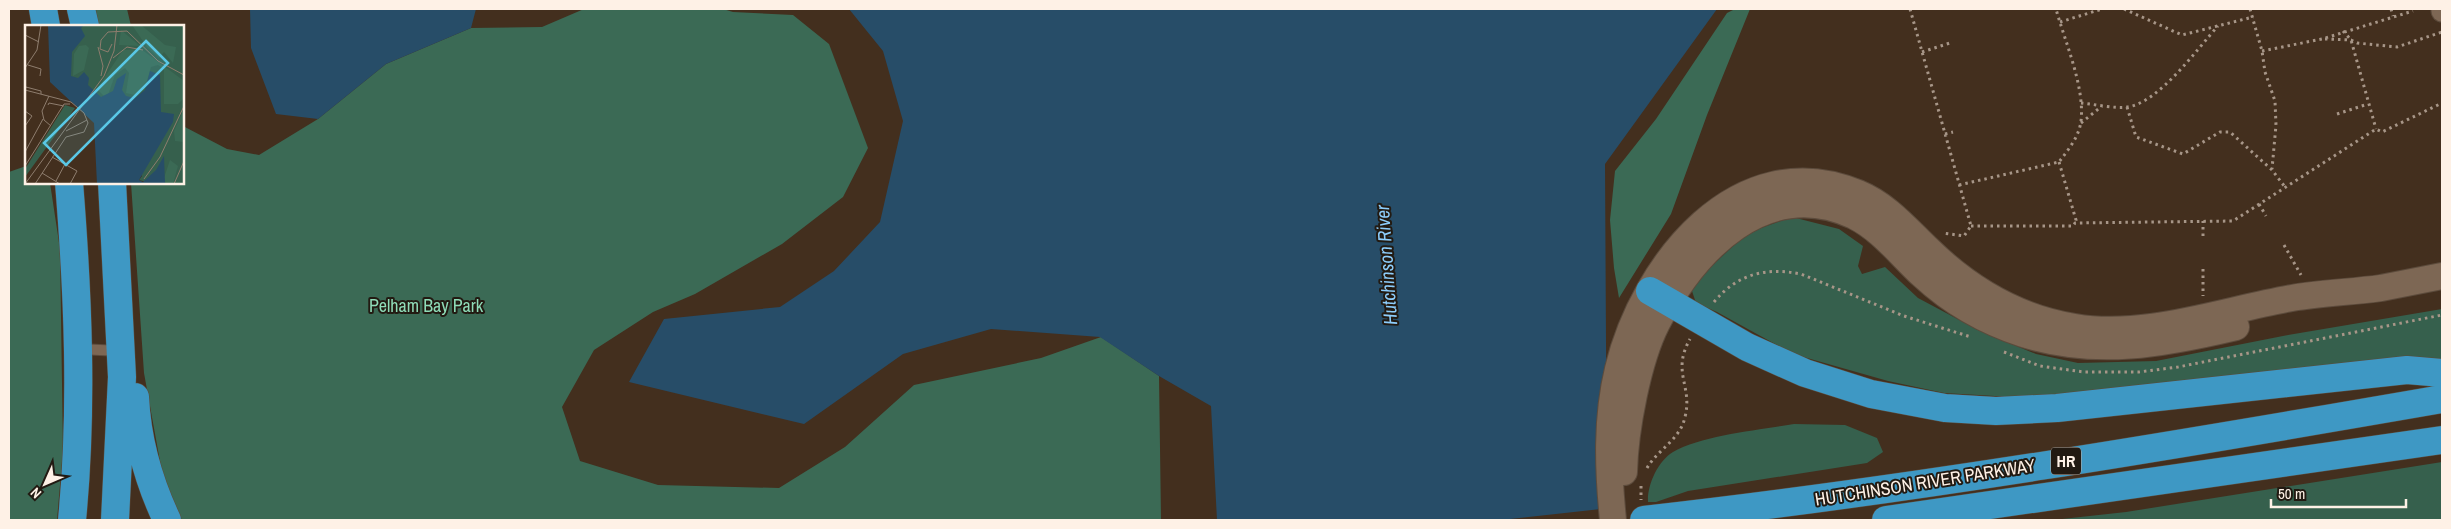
<svg xmlns="http://www.w3.org/2000/svg" width="2451" height="529" font-family="'Archivo Narrow',sans-serif">
	<style>
		.green { fill: #36604d }
		.forest { fill: #3b6a55 }
		.water { fill: #274d68 }
		.pier { fill: #432f1e }
		.lines { fill: none; stroke-linecap: round; stroke-linejoin: round }
		.service-casing { stroke: #5c4b3c; stroke-width: 12 }
		.minor-casing { stroke: #5c4b3c; stroke-width: 23 }
		.tertiary-casing { stroke: #5c4b3c; stroke-width: 28 }
		.motorway-casing { stroke: #5c4b3c; stroke-width: 29 }
		.path { stroke: #a79688; stroke-width: 3; stroke-dasharray: 2.5 4; stroke-linecap: butt }
		.service { stroke: #7d6754; stroke-width: 10 }
		.minor { stroke: #7d6754; stroke-width: 21 }
		.tertiary { stroke: #7d6754; stroke-width: 26 }
		.motorway { stroke: #3e98c4; stroke-width: 28 }
		.labels { text-anchor: middle; dominant-baseline: central; stroke-width: 4; stroke-linejoin: round; paint-order: stroke }
		.shield { fill: #221a12; stroke: #bcb0a6; stroke-width: 1 }
		.shield-label { font-size: 16px; font-weight: bold; fill: #fef1e6 }
		.park-label { font-size: 18px; fill: #8fdcb8; stroke: #221a12 }
		.street-label { font-size: 18px; fill: #fef1e6; stroke: #221a12 }
		.water-label { font-size: 19px; font-style: italic; fill: #8dcdfb; stroke: #221a12 }
		.inset-road { fill: none; stroke: #8e7d6e; stroke-width: 1 }
		.view { fill: #5ac8e6; fill-opacity: 0.15; stroke: #5ac8e6; stroke-width: 2.5 }
		.inset-edge { fill: none; stroke: #fef1e6; stroke-width: 2.5 }
	</style>
	<rect width="100%" height="100%" fill="#432f1e"/>
	<path class="green" d="M1792,217L1839,229L1863,246L1858,266L1862,274L1885,267L1918,298L1980,331L2036,354L2078,363L2156,361L2288,335L2442,309V360L2118,390L2012,397L1944,393L1888,381L1793,354L1717,312L1696,303L1692,291L1700,277L1747,233Z
		M1794,424L1845,425L1877,438L1883,452L1867,463L1688,491L1656,502H1648C1647,485 1658,461 1673,452C1703,435 1760,430 1794,424Z
		M2442,462V520H2053L2126,512Z"/>
	<path class="forest" d="M94,9H127L131,26H98Z
		M584,9H723L733,12L793,15L829,44L868,148L843,197L782,244L695,294L653,312L594,350L562,407L580,461L658,485L779,488L845,447L914,385L1041,358L1101,337L1159,376L1161,520H181L165,489L144,373L131,183L182,182L183,126L227,149L259,155L318,119L386,64L471,28L542,27Z
		M1735,9H1750L1707,115L1671,214L1619,298L1614,268L1610,220L1615,171L1656,119L1727,13Z
		M26,166V182L50,183L60,249L63,450L57,520H9V172Z"/>
	<path class="water" d="M250,9H476L471,28L386,64L318,119L276,114L251,48Z
		M849,9H1717L1605,164L1607,520H1217L1211,406L1159,376L1100,337L991,329L903,354L804,424L629,382L664,319L780,307L834,271L880,222L903,121L883,51Z"/>
	<path class="pier" d="M1610,508V520H1501Z"/>
	<g class="lines">
		<g class="service-casing">
			<path id="service" d="M79,349L121,351"/>
		</g>
		<g class="minor-casing">
			<path id="minor" d="M2442,9V11"/>
		</g>
		<g class="tertiary-casing">
			<path id="tertiary" d="M1624,472C1625,430 1638,360 1657,323C1695,250 1765,175 1854,216C1882,230 1900,255 1923,276C1951,302 1986,322 2023,334C2096,357 2164,344 2236,327
				M1613,520C1608,470 1606,418 1618,369C1643,265 1738,143 1858,193C1887,205 1906,228 1928,249C1969,289 2018,318 2075,327C2145,339 2223,310 2292,298C2321,293 2352,292 2381,288C2402,284 2422,280 2442,276"/>
		</g>
		<g class="motorway-casing">
			<path id="motorway" d="M43,9L46,26
				M81,9L85,26
				M69,182C78,295 83,408 72,520
				M112,182L122,377L115,520
				M1650,291L1747,347L1805,373L1871,394L1945,408L1996,411L2057,408L2407,370L2442,373
				M135,397C137,439 149,482 167,520
				M1644,520C1911,490 2177,445 2442,399
				M1886,520L2442,440"/>
		</g>
		<path class="path" d="M1910,9L1971,226L1964,236L1943,233
			M2124,9L2182,35L2253,17
			M2250,9L2262,51L2265,72L2275,101L2276,125L2272,169
			M2391,9L2393,16
			M2060,22L2102,9
			M2343,31L2351,40L2376,129
			M2325,39L2351,40L2357,43L2397,47L2442,32
			M2262,51L2322,39L2413,11
			M1922,52L1950,43
			M2081,103C2093,104 2116,109 2127,107C2159,103 2197,49 2218,26
			M2127,107L2136,137L2183,154L2220,132H2230L2272,170L2285,187
			M2337,114L2368,104
			M2081,123L2102,106
			M1945,134L1953,132
			M2059,162L2076,220L2075,223
			M1959,185L2059,162C2068,150 2079,137 2081,121C2085,87 2065,42 2056,9
			M2259,204L2266,216
			M1971,226H2073L2075,223L2233,221L2376,129L2382,132L2442,103
			M2203,236V221
			M2284,245L2301,275
			M2203,269V296
			M1714,302C1737,274 1766,267 1801,274L1904,316L1971,337
			M2004,352L2040,366L2084,372H2139L2178,367L2442,315
			M1647,468C1658,449 1680,440 1685,417C1693,385 1671,373 1690,339
			M1641,486V500"/>
		<use href="#service" class="service"/>
		<use href="#minor" class="minor"/>
		<use href="#tertiary" class="tertiary"/>
		<use href="#motorway" class="motorway"/>
	</g>
	<g class="labels">
		<rect class="shield" x="2051" y="447.5" width="30" height="27" rx="4"/>
		<g class="shield-label">
			<text x="2066" y="461">HR</text>
		</g>
		<g class="park-label">
			<text x="426" y="305">Pelham Bay Park</text>
		</g>
		<g class="street-label">
			<text transform="translate(1925 482) rotate(-9)">HUTCHINSON RIVER PARKWAY</text>
		</g>
		<g class="water-label">
			<text transform="translate(1386 265) rotate(-94)">Hutchinson River</text>
		</g>
	</g>
	<g transform="translate(25 25)">
		<rect width="159" height="159" fill="#432f1e"/>
		<path d="M39,0H159V159H128L114,155L117,151L41,47ZM40,80L50,83L0,152V144Z" fill="#36604d"/>
		<path d="M107,0H116L140,20L151,22L148,38L139,27L134,33L122,22ZM96,5L115,21L94,20ZM61,20L64,23L59,45L48,51L49,29L54,21ZM116,24L159,56V73L153,79H139V44L133,40L126,42L122,56L110,70L101,68L104,48L100,43L90,50L83,70L79,71L72,64L98,25ZM159,84V117L150,116L149,106ZM145,135L153,141L148,159H141L139,153Z" fill="#3b6a55"/>
		<path d="M23,0H59L56,3L60,11L47,27L46,51L53,53L59,47L64,53L63,60L76,72L88,66L92,54L101,48L97,65L101,71L110,73L120,65L125,46L135,50L136,87L149,89L148,97L114,155L118,157L131,145L139,131L140,159H72L69,98L25,57Z" fill="#274d68"/>
		<path class="inset-road" d="M0,10L14,17M87,19L83,27L75,24L76,15L83,7L102,6L133,36L159,50M73,22L78,41L76,51M88,33L102,22L118,25M3,40L16,44L15,51M0,43L12,25L16,0M0,65L46,77L59,88L63,98L59,107L41,112L10,159M0,65L1,62L16,66V69M24,71L17,86L19,95L26,101M23,80L24,78L39,81M0,86L7,91L0,101M41,106L62,95M0,127L18,94M27,132L52,146L45,159M0,141L39,79H45M17,148L35,159M119,154L135,132L159,81M31,156L40,139M0,159L79,51L89,26L92,0M149,159L159,136"/>
		<path class="view" d="M121,16L143,38L41,140L19,118Z"/>
		<rect width="159" height="159" class="inset-edge"/>
	</g>
	<rect width="2451" height="529" fill="none" stroke="#fef1e6" stroke-width="20"/>
	<g transform="translate(45 484) rotate(225)" stroke="#221a12" stroke-width="4" paint-order="stroke">
	<path d="M0-4L9 19L0 12L-9 19Z" fill="#fef1e6"/>
	<text y="-8" font-size="14" font-weight="bold" text-anchor="middle" fill="#fef1e6">N</text>
	</g>
	<path d="M2271 499v8h135v-8" fill="none" stroke="#fef1e6" stroke-width="2.5"/>
	<text x="2278" y="499" font-size="15" fill="#fef1e6" stroke="#221a12" stroke-width="4" paint-order="stroke">50 m</text>
</svg>
